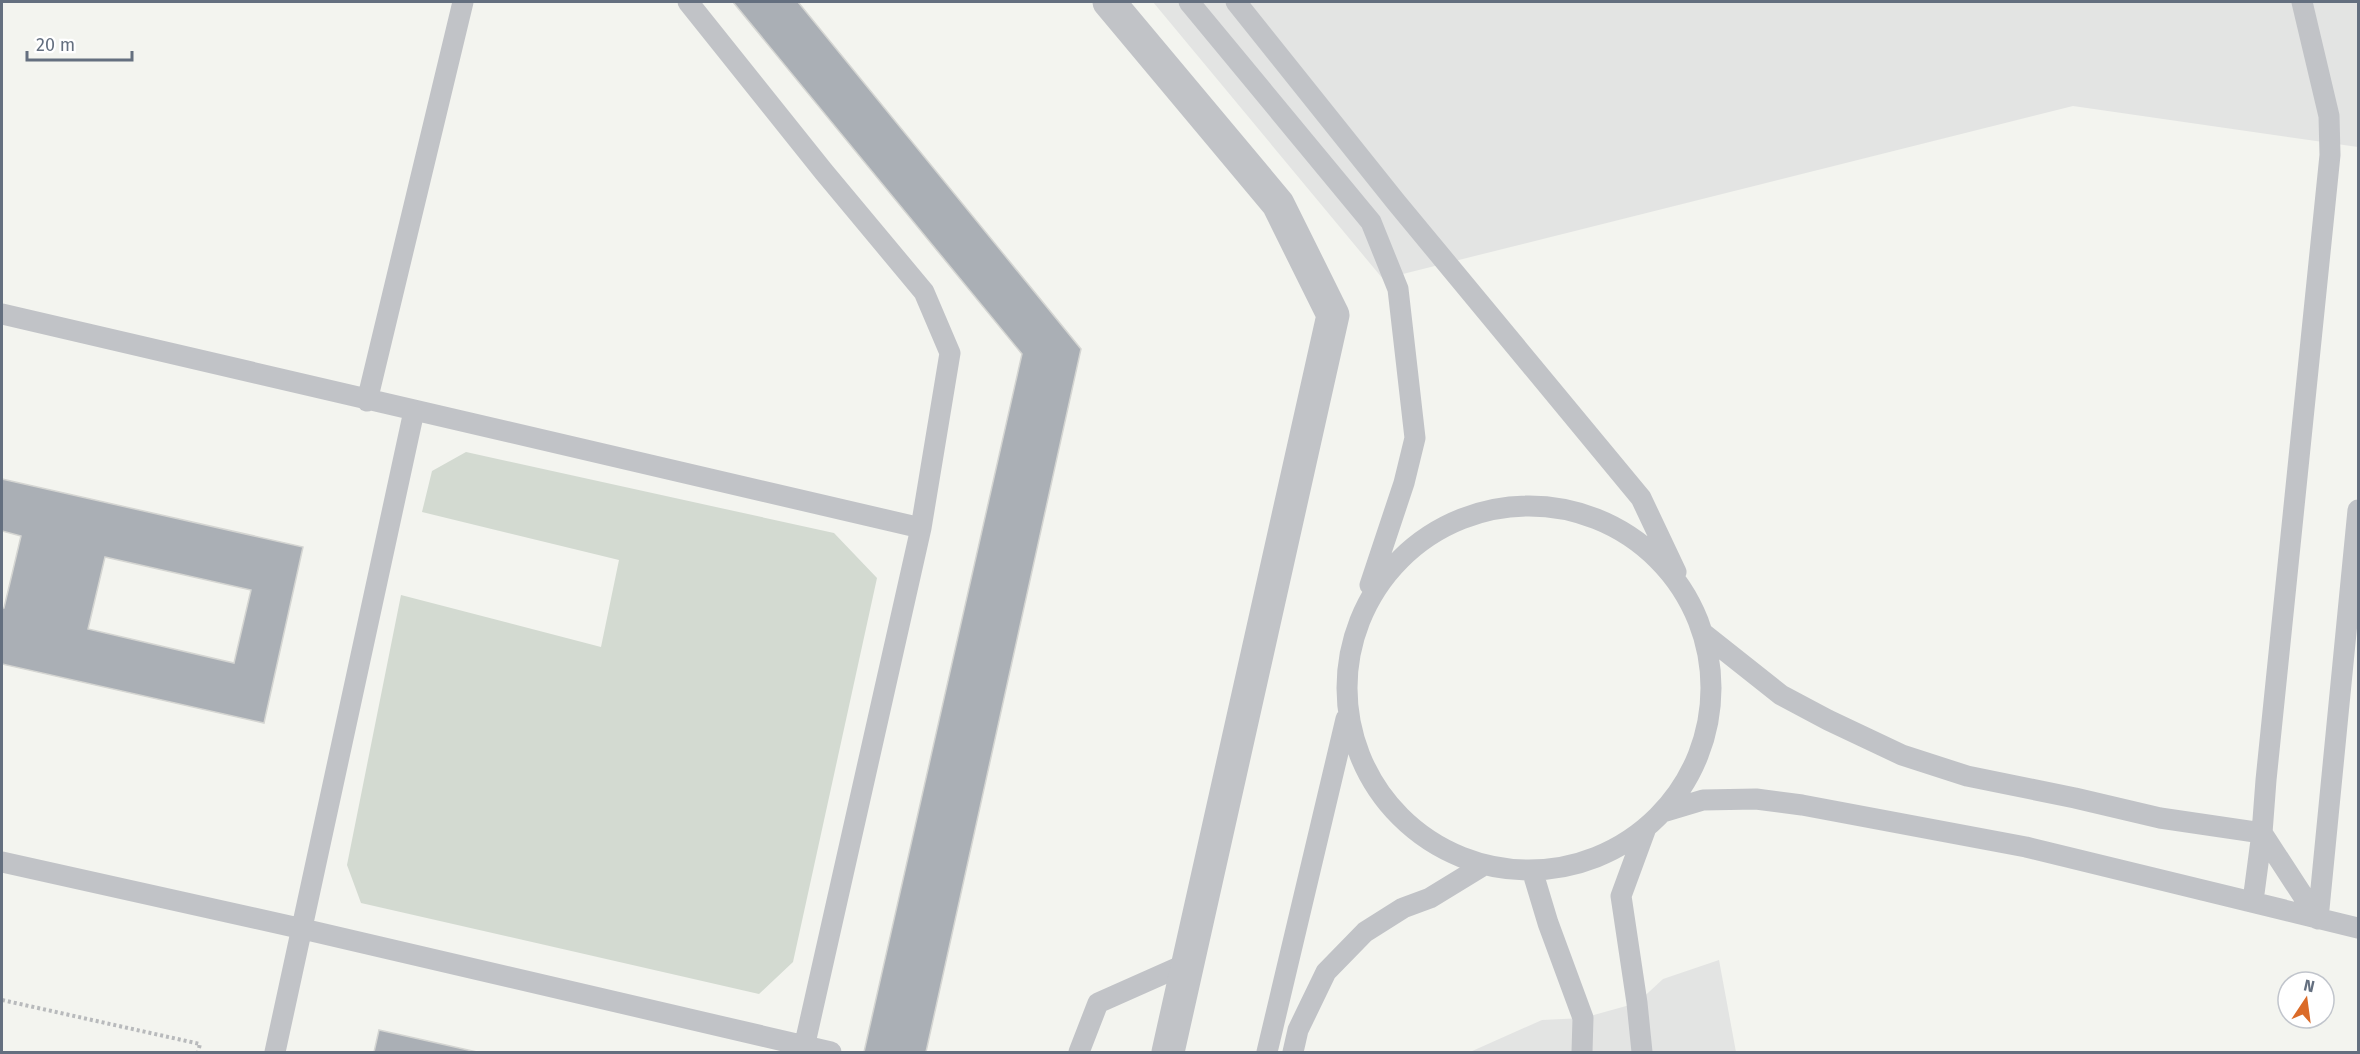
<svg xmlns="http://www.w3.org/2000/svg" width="2360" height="1054" font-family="'Fira Sans',sans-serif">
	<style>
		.built { fill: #e3e4e3 }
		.green { fill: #d3dad1 }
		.building { fill: #aaafb5; stroke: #d4d5d2; stroke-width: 1.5; fill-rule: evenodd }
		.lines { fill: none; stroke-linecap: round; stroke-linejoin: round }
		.path { stroke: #b8babc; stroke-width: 4; stroke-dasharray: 3 3; stroke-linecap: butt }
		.service { stroke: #c1c3c7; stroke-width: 21 }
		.minor { stroke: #c1c3c7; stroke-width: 33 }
	</style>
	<rect width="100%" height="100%" fill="#f3f4ef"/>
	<path class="built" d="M1153,2H2358V147L2073,106L1383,279Z
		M1719,960L1736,1052H1470L1542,1020L1583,1018L1637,1003L1663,979Z"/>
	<path class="green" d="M466,452L834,533L877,578L793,962L759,994L361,903L347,865L401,595L601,647L619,560L422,512L432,471Z"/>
	<path class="building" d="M733,2H798L1081,349L926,1052H864L1022,354Z
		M2,479L303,547L264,723L2,664V608H4L21,536L2,531ZM105,557L251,590L234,663L88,629Z
		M379,1030L477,1052H374Z"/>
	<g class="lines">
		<path class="path" d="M2,1000L200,1044L198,1052"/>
		<path class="service" d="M688,2L824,172L924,292L950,353L921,528L803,1052
			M1189,2L1371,222L1398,289L1415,438L1404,483L1370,585
			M1236,2L1396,202L1641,498L1676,572
			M2,314L921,528
			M367,401L463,2
			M1347 688a182 182 0 1 1 364 0a182 182 0 1 1-364 0Z
			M1704,634L1781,695L1828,720L1902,755L1967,776L2075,798L2160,818L2262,833L2318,919
			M1663,812L1703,800L1756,799L1802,805L2026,847L2358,928
			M2,862L303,929L831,1052
			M1532,870L1548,923L1583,1018L1582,1052
			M2253,901L2262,833L2266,780L2330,155L2329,116L2302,2
			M2318,919L2358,510
			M275,1052L414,411
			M1079,1052L1098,1003L1188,963
			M1267,1052L1346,719
			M1293,1052L1298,1030L1326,972L1365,932L1403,908L1430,898L1484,865
			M1642,1052L1637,1003L1621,896L1646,828"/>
		<path class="minor" d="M1109,2L1278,204L1333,315L1168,1052"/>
	</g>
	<rect width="2360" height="1054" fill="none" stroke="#646f7f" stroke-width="6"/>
	<g transform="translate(2306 1000) rotate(13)"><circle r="28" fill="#ffffff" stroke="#c1c5cc" stroke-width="1.5"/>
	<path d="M0-4.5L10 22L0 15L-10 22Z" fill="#db6b28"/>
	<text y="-9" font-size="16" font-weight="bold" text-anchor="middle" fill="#646f7f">N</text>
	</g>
	<path d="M27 51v9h105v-9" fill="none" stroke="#646f7f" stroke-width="3"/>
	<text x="36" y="51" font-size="18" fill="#646f7f" stroke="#ffffff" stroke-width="4.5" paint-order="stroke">20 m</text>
</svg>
